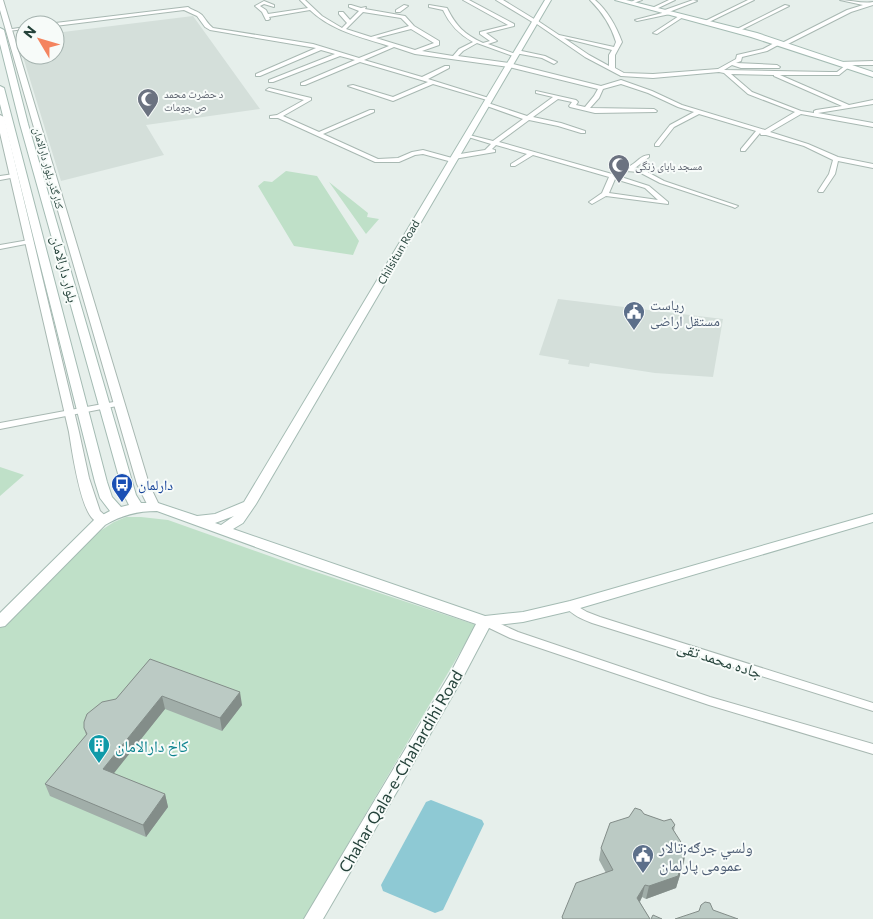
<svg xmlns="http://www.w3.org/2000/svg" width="873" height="919" font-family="Commissioner,'Noto Naskh Arabic',sans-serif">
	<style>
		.built { fill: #d4dfda }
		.green { fill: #bfe0c8 }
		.water { fill: #8ec9d4 }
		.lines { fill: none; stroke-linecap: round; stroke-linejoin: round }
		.minor-casing { stroke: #a8b8b2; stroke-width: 2 }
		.tertiary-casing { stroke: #a8b8b2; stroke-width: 2 }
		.secondary-casing { stroke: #a4bbb3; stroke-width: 2 }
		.minor { fill: #fff; fill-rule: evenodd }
		.tertiary { fill: #fff; fill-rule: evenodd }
		.secondary { fill: #fff; fill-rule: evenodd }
		.wall { fill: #a1aea9 }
		.shaded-wall { fill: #838d89 }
		.building { fill: #bbcac4; stroke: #838d89 }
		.labels { text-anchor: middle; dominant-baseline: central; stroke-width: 4; stroke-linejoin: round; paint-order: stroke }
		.far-worship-label { font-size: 11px; fill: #5b616d; stroke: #f7fbf9; text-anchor: start }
		.far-street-label { font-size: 11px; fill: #24423a; stroke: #f7fbf9 }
		.street-label { font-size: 14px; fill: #24423a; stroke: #f7fbf9 }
		.service-label { font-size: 14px; fill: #4e5e75; stroke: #f7fbf9; text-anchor: start }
		.transit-label { font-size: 14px; fill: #164399; stroke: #f7fbf9; text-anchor: start }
		.near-street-label { font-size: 16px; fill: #24423a; stroke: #f7fbf9 }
		.near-culture-label { font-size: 16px; fill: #0d838f; stroke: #f7fbf9; text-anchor: start }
		.near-service-label { font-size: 16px; fill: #4e5e75; stroke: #f7fbf9; text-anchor: start }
	</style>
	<rect width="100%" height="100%" fill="#e6efeb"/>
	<path class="built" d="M193,16L260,109L146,125L164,155L61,181L17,37L25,36V55H55V33Z
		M558,299L723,319L713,377L655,373L590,363L589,367L568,364L569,360L539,355Z"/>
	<path class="green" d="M286,171L317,176L359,241L353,255L294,246L258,186L264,181L272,182Z
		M329,182L368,213L367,217L379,219L366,234Z
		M0,467L24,475L0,496Z
		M126,517H141L168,520L295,565L476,625L304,919H0V626L97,533L114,522Z"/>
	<path class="water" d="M431,800L482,820L484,824L443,910L435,913L383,891L381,885L426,802Z"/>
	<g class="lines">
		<g class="minor-casing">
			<path id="minor" d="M300,0H305L322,16L342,28L347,23L339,14V12H343L350,20L359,11L349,7V5H351L361,8L366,7L365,9L405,16L414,26L439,41V45L422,51L453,56L459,49L473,42C459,34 450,25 443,10L429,7V5L447,8C456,26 464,34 483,43L490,41L480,34V32L508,25L463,0H469L514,24V26L486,33L497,41L488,44L518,55L513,56L477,43L463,51L458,56L509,63L601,86L621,80L652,91L682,105L765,130L795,112L748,94L724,73L719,72L653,78L621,76L585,57L534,22L538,21L559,35L614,47L616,42C611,25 602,12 590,0H595C608,11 616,26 622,42L615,55V68L624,73L653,74L718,69L736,59L737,55L763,49L778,41L780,42V44L767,51L742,57L741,61L736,63L777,65L780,67L779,68H741L732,65L724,70L829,72H837L846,65L839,64V62L873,61V65H848L850,66L849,67L839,75H780L849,105L873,100V104L818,113L873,123V127L801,114L770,132L808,144L838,157L873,164V168L838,161L835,174L823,192H819L818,191L829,174L833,160L804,146L766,135H761L760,133L745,151H741V149L756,131L699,114L674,127L659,146H655V144L670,125L694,112L678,107L648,93L621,84L603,89L599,98L590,108L654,109L657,111L656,112L595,113L570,107L569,106L572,102L558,99L533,117L561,123L585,131V133H581L558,126L529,120L499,142L612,174C618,171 622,169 628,167C636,164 640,155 649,155V157L635,168L642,169L664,181L738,206L735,208L733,207L660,183L639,172L626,171L618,176L649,186L668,202V204L606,196L592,204L589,202L602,193L609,177L533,155L515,166H511V164L527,154L496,145L492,149L495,150V152L454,159V161L452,162L423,154L415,155L399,162H375L278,118H270V116L277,115L304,100L266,90L269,88L311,98V100L283,116L319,132L370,110H374V112L323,134L378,159L398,158L412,152L423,150L452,158V156L454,155L485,150L491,144L465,136V134L493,141L523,119L484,105V103H488L527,116L553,97L536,93V91L576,100L578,102L576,105L585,107L594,96L598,89L509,67L415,54L394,47L364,60L422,77L445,66H449V68L428,79L492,99L487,100L433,84L393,101L348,86L353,85L393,97L428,82L360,62L305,85H301V83L355,60L340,56L273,82H269V80L335,54L321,50L260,76H256V74L316,48L210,30L205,27L197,16L184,10L55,26L45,25L47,24L188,7C191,10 198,11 202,15C206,20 208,24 213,28L313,44L359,58L389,46C361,37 332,31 310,10L269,17L270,19L268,20H266L262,12L255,6L264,1L274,5V7L264,4L260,6L266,10L268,14L308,8ZM363,12L401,18L409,26L371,37L346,29ZM411,29L434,43L415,50L376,38ZM564,38L612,50L609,55V66L589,55ZM731,74L774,75V76L842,106L816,110L814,111V113L801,111L752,92ZM615,179L645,188L658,200L609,193Z
				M635,0H642L631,4L629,3Z
				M669,0H675L654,10L650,9Z
				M693,0L697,1L669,12L670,14L637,21L635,20L662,13V11Z
				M748,0H754L707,23L703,22Z
				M840,0C850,0 863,4 873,2V5L851,12L784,46H780V44L847,10L863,5Z
				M404,5L408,6L400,12H396V10Z
				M785,5L789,6L739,31L735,30Z
				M679,16L683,17L657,34L653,33Z
				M25,27V29L8,31L6,30Z
				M517,50L545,56L557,62L554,64L542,58L515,53V51Z
				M14,174L17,176L16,177L0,180V176Z
				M29,240L32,242L31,243L0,249V245Z
				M119,401L123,403L122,405L0,429V423Z
				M570,602L587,612L600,617L873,703V711L592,623C582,619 572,615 565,606L566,603Z
				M485,617L518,632L710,697L873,744V754L709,705L510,638L481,624L480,621L481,618Z"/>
		</g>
		<g class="tertiary-casing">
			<path id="tertiary" d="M0,0H3L149,484L160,507L158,510H150L137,484L0,10Z
				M496,0H503L539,22L534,23Z
				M0,115L4,117L79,432L89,478L100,511L110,520L104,524C100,523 96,522 93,519C80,507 72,451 69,432L0,133Z"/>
		</g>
		<g class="secondary-casing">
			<path id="secondary" d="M545,0H551L256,504L243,523L233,529L485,616L523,612L570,601L873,514V522L570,611L523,622L490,626L461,681L323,919H304L450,674L476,624L305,565L157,511C137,511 122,515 105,525L5,626L0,627V613L95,519L110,511L100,498L95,482L0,104V86L4,88L107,482L112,497L121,507L129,505L124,495L20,124L0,44V28L4,30L28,124L136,495L141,503H158L197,516L215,514L244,502ZM234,516L221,525L215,523Z
				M615,0H626L757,33L873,72V77L751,37Z"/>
		</g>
		<use href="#minor" class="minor"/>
		<use href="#tertiary" class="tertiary"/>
		<use href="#secondary" class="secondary"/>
	</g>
	<path class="wall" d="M150,659L242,705L222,731L165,709L113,773L165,794L168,807L146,837L50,796L45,784L86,735L84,728L116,699Z
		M644,814L675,825L674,831L684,862L676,888L646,899L642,897L640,902L650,919H562V917L606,873L599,860L601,848Z"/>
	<path class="shaded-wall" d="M240,692L242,705L222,731L220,718Z
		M162,696L165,709L107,782L103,769Z
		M165,794L168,807L146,837L143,825Z
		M686,850L684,862L676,888L646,899L649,886Z
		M645,885L642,897L635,911L637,898Z"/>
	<path class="building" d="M150,659L240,692L220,718L162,696L103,769L165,794L143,825L45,784L87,734L84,728V722L87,714L102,702L116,699Z
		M635,808L641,810L644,814L664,821L671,819L675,825L672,828L686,850L678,876L649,886L645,885L637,898L650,919H563L562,917L576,883L613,870L601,848L610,823L629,817Z
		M705,902L710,903L713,910L738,919H675L699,911L701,905Z
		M653,915L662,919H651Z"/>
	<defs>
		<g id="mosque-pin" transform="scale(1.125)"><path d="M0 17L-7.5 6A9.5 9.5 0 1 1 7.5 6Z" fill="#6b7280" stroke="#f7fbf9"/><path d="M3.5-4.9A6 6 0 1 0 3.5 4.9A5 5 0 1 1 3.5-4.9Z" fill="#fff"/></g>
		<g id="civic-pin" transform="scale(1.125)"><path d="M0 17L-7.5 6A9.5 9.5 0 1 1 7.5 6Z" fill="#5c6f8a" stroke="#f7fbf9"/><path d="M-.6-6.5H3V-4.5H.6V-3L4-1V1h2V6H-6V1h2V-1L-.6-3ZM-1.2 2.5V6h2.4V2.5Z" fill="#fff"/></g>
		<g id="bus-pin" transform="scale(1.125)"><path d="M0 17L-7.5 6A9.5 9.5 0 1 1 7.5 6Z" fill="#1a4fb4" stroke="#f7fbf9"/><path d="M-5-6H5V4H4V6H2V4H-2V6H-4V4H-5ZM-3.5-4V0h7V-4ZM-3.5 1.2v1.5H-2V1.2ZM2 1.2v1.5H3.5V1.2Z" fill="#fff"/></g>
		<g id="building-pin" transform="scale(1.125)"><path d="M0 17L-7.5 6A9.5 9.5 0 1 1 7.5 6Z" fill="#0f9aa8" stroke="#f7fbf9"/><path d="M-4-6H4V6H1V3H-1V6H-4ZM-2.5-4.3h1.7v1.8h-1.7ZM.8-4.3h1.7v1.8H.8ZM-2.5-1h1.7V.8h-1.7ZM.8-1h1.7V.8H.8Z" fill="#fff"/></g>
	</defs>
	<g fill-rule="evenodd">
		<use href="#mosque-pin" x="148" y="99"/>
		<use href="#mosque-pin" x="619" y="165"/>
		<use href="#civic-pin" x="634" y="312"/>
		<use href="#bus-pin" x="122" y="484"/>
		<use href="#building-pin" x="99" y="745"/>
		<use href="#civic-pin" x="643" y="855"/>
	</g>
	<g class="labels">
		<g class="far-worship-label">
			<text x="164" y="93">د حضرت محمد<tspan x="164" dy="13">ص جومات</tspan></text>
			<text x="635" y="165">مسجد بابای زنگی</text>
		</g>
		<g class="far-street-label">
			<text transform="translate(49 168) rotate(74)">کنارگذر بلوار دارالامان</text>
			<text transform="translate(398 252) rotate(-60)">Chilsitun Road</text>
		</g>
		<g class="street-label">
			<text transform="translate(65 269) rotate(75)">بلوار دارالامان</text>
		</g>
		<g class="service-label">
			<text x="650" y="304">ریاست<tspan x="650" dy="16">مستقل اراضی</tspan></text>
		</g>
		<g class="transit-label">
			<text x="138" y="484">دارلمان</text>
		</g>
		<g class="near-street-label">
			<text transform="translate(720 659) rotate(18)">جاده محمد تقی</text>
			<text transform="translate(400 771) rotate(-60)">Chahar Qala-e-Chahardihi Road</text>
		</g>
		<g class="near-culture-label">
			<text x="115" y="745">کاخ دارالامان</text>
		</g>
		<g class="near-service-label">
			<text x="659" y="846">ولسي جرګه;تالار<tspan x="659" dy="18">عمومی پارلمان</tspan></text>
		</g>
	</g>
	<g transform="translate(40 40) rotate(308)"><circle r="24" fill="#f7fbf9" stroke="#a3b1ad"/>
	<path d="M0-4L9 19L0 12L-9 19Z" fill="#f4845f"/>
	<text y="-8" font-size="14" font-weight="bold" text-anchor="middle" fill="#24423a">N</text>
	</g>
</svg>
